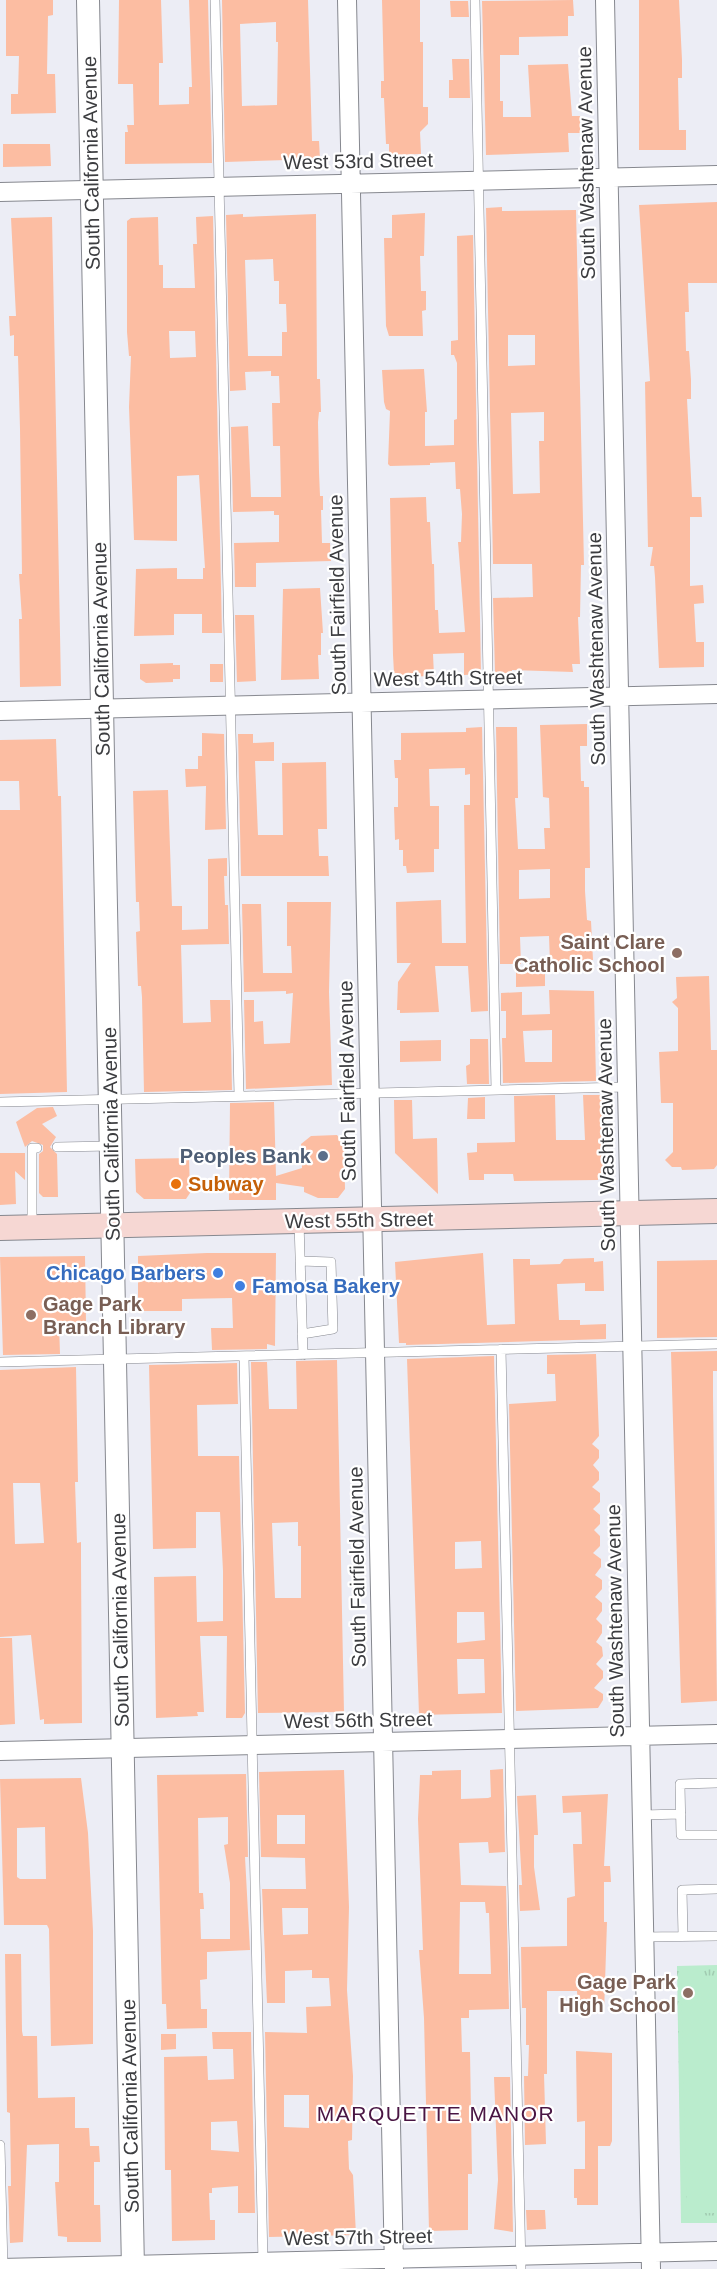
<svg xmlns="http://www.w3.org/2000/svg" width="717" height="2269" font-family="Helvetica,sans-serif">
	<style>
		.grass { fill: url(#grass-tufts) }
		.pitch { fill: #baeccd }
		.building { fill: #fcbda2; fill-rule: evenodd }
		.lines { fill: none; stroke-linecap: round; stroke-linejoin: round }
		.service-casing { stroke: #86888f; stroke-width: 10 }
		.minor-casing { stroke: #86888f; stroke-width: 20 }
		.tertiary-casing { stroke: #86888f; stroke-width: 24 }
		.secondary-casing { stroke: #86888f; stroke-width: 26 }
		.service { stroke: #fff; stroke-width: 9 }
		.minor { stroke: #fff; stroke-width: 18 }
		.tertiary { stroke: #fff; stroke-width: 22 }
		.secondary { stroke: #f6d7d3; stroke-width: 24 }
		.education-dot { fill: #8d6e63; stroke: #fff; stroke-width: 2 }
		.service-dot { fill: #5c6f8a; stroke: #fff; stroke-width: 2 }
		.food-dot { fill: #e8710a; stroke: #fff; stroke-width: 2 }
		.shop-dot { fill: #3f7fe0; stroke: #fff; stroke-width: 2 }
		.labels { text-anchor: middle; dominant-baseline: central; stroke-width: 4.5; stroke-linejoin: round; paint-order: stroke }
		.street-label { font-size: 20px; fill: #3c3d40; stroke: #fff }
		.education-label { font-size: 20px; font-weight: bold; fill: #785e54; stroke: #fff; text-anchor: end }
		.service-label { font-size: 20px; font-weight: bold; fill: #4e5e75; stroke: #fff; text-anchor: end }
		.food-label { font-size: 20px; font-weight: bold; fill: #c56008; stroke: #fff; text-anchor: start }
		.shop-label { font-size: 20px; font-weight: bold; fill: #366cbe; stroke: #fff; text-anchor: end }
		.neighbourhood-label { font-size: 21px; letter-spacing: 1.5px; fill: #491543; stroke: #fff }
	</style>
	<defs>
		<pattern id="grass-tufts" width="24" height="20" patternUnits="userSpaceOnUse" patternTransform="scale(1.5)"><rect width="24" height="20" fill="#baeccd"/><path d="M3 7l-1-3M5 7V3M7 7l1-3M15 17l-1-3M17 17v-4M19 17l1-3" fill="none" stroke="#a1cbb1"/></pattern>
	</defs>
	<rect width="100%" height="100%" fill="#ecedf5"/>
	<path class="grass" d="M717,1965V2223H681L677,1966Z"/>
	<path class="pitch" d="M681,1977H717V2213H687Z"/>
	<path class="building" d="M6,0H53V15L48,16L47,74H55L56,113L11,114V94H18L19,56H6Z
		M119,0H161L163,63H159V105L189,104V87H192L189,0H208L212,163L125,164V132H128L127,125H134L133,84H118Z
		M222,0H308L312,141H319L320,159L225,162ZM276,22V42H278L277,105L242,106L240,24Z
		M382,0H420V42H423V107H428V124L420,132L421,154L389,155V144H386L384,98H381V81H384Z
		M573,0L574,16H568V36L519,37V55H500V101H503V117H531L528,65L568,64L572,116H580V133H568L569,152L486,155L482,1Z
		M639,0H679L682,60V78H678L679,130H686V150H639Z
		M450,1H468L469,17H451Z
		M452,59H469L470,98H449V80H453Z
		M3,144H50L51,166L3,167Z
		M717,202V283H688L689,312H685L686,351H689L691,380V399H687L692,497H701L702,517H690V586L703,585L704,603L694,604L696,642H704V667L659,668L655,577L654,566H650L653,547H648L645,382L650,381L639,205Z
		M502,207V211L576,210L584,565H581L580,617H578L580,664H572L573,672L512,670V673H495L493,598L533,597L532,564H493L486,208ZM508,335H535V365L508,366ZM544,412V441H539L540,493L513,494L511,413Z
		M425,213L424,256H420L421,291H426V310L422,311L423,336H389L386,326L384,238H392V215Z
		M243,214V217L316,214L317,379H320L321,412H319L318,422L319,472L320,496H323V510H321L322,543H330L331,561L256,563V587H235L234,543L279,542V515H274V511L233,512L231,427L248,426L251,497H281L280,446H273L272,403H280L279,376H271V371L245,372L246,390L230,391L226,215ZM273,259L274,281H279V304H286L287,332H282V356H248L245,260Z
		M213,216L222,633H202V614H174V635L134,636L136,569L177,568V579H203V568H205L199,475L177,476V541L134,540L129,407L131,356H129L127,332V221L131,218L158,217L159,265H163V288H195L193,244H197L196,217ZM169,331H195L196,357L170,358Z
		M52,217L61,686L20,687L19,619H22L19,574H22L20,429L18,356H14V335L10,336L9,316H16L11,218Z
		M473,235L481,674L464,675V653L433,654L434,676L397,677V673H394L393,655L390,498L426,497L427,522H430L432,564H434L435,610H438L439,633L465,632L458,542H461L462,514L460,489H456L455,462L430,463V465L390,466L388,464L390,411L386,409L384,402L382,370L424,369L427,412H425V446L454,445V420L457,419V363L454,355H451V341L458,340L457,236Z
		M320,588L323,633H321V655H318L319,679L281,680L283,589Z
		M235,615H254L256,681L237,682Z
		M173,663V665H180V679H173V682L146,683L140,679V664Z
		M210,664H223V682H210Z
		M587,724V746H580L581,781H584V787H589L590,868H585V891L587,920L591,921L593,960L550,963L549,936L520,937L521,964H500L496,727H517L518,798H515L518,849H545L544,828H550L549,798L543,797L540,725ZM550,869V898L519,899V870Z
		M482,727L488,1011L471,1012L468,966H435L439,1012L400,1013V1010H397L398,982L411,963H397L396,902L441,900L442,943H466L464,805H470V774L465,775V768L429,769L430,806H439V849H434V872L407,873L406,866H403V850H399V839L395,840L394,807H398V778H395L394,760H401V733L466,732V728Z
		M202,733L224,734L226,829L205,830L206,786L186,787L185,769H198V756H202Z
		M238,734H253V743L274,742V761H255L258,835H283L282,763L326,762L327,829H318L319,856H328L329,876H241Z
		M56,739L58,796H61L67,1092L0,1094V810H20L19,781H0V740Z
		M168,790L172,906H182V930L208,929V859L227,858V876H224L225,905H228L229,944L181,945L182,978L183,1023L211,1022L210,1000H230L232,1090L144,1092L142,997L141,986H138L136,932L140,931L139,902H136L133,791Z
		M287,902H331L329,992L332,1085L246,1089L244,1000H254V1022L263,1021L264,1044L290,1043L293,993L286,994V991L244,992L242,904H261L263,973H292L291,946H287Z
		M545,967V986L516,987V968Z
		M709,976L711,1050H717V1165L714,1169L682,1170L681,1167H672L665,1160L673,1152V1103H661L659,1052L678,1051V1008L672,1002L677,998L676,977Z
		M549,990L594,991L596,1081L503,1083L502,1038H506V1011H501V993L522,992V1015L550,1014ZM552,1030V1062H525L523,1031Z
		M470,1039H488L489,1084H467L466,1066L470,1064Z
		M441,1040V1061L400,1062V1041Z
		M555,1095L556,1140H585L583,1095H602L604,1175L598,1176V1180L514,1181L513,1174H484V1180H469L467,1153L477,1152V1143L515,1142L514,1096Z
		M485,1097V1119H467L468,1098Z
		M394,1100H412L413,1139L437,1138L438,1194L395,1153Z
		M274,1102L276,1176L302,1168L301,1144L311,1136L337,1135L344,1144L345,1189L338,1198H318L304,1192V1187L276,1183V1200H229L230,1103Z
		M53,1107L57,1116L42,1124L56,1137L50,1147L57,1154L58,1197H43L39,1193V1154L43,1151V1145L32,1141L25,1147L16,1122L37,1108Z
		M0,1153H25V1180L15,1171L16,1204L0,1205Z
		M189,1158L190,1193L186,1199H144L136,1192L135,1159Z
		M207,1253H276L275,1346L267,1344V1349L212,1350L211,1328H233L232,1298L182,1299V1311H138V1256Z
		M483,1253L487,1325L515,1324L513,1259H530V1265L560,1264L564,1259L594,1258V1262L603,1261L604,1291H585V1283L557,1284L559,1320H580V1325L606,1324V1339L406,1345V1343H399L395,1262Z
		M85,1256L86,1323L59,1324L60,1354L3,1355L0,1257Z
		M717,1260V1337L657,1338V1261Z
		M717,1351V1371H713V1396L717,1701L681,1703L671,1352Z
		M596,1354L599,1436L592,1444L599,1450V1458L593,1465L599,1472V1480L592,1487L600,1493V1502L593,1509L600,1515V1524L594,1530L600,1536V1546L593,1553L601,1559V1567L595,1575L602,1580V1589L595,1597L602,1603V1611L596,1619L602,1625V1633L596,1642L602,1647L603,1656L596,1664L603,1671V1678L594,1688L603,1694V1700L598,1708L516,1711L509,1404L556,1401L555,1374H547V1355Z
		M494,1356L502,1713L419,1715L407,1359ZM481,1541L482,1568L455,1569V1542ZM457,1612H484L485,1640L457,1643ZM457,1659H484L485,1693L458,1694Z
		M337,1360L344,1712L258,1713L251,1362H267L269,1409H297L296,1361ZM298,1522V1546H301V1598H275L272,1523Z
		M237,1363L238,1404L197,1405L198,1456H239L245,1713L242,1718H226L227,1636H200L204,1712H197L198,1716L156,1718L154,1577L196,1576L197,1622L223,1621V1571L220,1512H196V1548L153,1549L149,1365Z
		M76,1367L78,1482H75L77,1543L81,1542V1560L82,1723L44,1724V1719L40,1720L31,1635L0,1637V1370ZM13,1483H40L44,1543L15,1544Z
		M0,1638H12L15,1724L0,1725Z
		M503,1769L505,1852L489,1853L488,1842L459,1843L461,1885L506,1886L509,2009L469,2010V2018H461L462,2052H470L472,2174H468V2230L429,2231L424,2018L419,1950H423L418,1819L420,1775H432V1771L461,1770V1799L488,1798L491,1797L490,1770ZM460,1902H485L486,1913H489L491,1974H459Z
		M344,1770L349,1907L347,1990L353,2076L352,2140L348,2141L349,2169L353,2175L356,2235L269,2237L265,2032L307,2033L306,2007L331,2006L329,1978H312V1970L285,1971V2003H267L262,1889H306L305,1858L261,1857L259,1772ZM277,1815H305V1844H277ZM282,1908H308V1934L283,1935ZM284,2095H309V2128L284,2127Z
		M246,1774L248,1857H245L250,1950L207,1952V1979L200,1980L201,2009H207V2028L167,2029L166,2004H162L157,1775ZM228,1817V1844L224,1845L230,1883V1939H201L200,1909H204L203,1893H199L198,1818Z
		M81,1778L88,1833L93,1931V2044L51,2046L49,1929L47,1925H4L0,1779ZM45,1827L46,1879H20L17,1877V1828Z
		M608,1794L604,1866H610L611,1882H604V1922H607L604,2013L578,2014L577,1991H547V2074H544L546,2144L525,2145L524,2076H528L529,2045H526V2008H522L521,1947L567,1946V1898L575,1896L573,1844H582L581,1812L563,1813L562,1796Z
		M536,1795L538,1835H534V1867L540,1910L520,1911L519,1885H522L517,1796Z
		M5,1954H21L22,2031L23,2036H37L38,2098L75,2097V2128H89L90,2146H99L100,2162H94V2205H100L101,2242H67V2237L58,2236L55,2182H59V2144L27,2145L23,2242L10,2243L8,2186H11L10,2113L7,2112Z
		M212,2032H251L255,2213H238V2186L212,2188V2193H209L210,2220H215V2240L172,2241L171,2170H165L164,2057L207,2056L208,2080L234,2079L233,2049H213ZM237,2121L239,2152L211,2150V2122Z
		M161,2034H176V2049L161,2050Z
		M576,2051L612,2053V2141L610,2146H598V2205H577V2198H574V2169H585V2121L577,2122Z
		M494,2077H510L513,2232L494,2229L498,2180Z
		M526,2210H545L546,2229L527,2230Z"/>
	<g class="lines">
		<g class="service-casing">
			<path id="service" d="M215,0L239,1096
				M475,0L496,1090
				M0,1102L627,1087
				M57,1147L111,1146
				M299,1222L303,1355
				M32,1227V1148H37
				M300,1261L331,1262L333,1329L302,1334
				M501,1349L521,2269
				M244,1356L263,2264
				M0,1362L717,1344
				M717,1783L680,1784L681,1835H717
				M642,1815L681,1814
				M683,1936L682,1890L717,1889
				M644,1937L717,1936
				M0,2145L3,2269"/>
		</g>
		<g class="minor-casing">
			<path id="minor" d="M347,0L394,2269
				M605,0L651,2269
				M0,192L717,175
				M0,711L717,694
				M0,1751L717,1734
				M0,2268L717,2251"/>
		</g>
		<g class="tertiary-casing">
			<path id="tertiary" d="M88,0L133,2269"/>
		</g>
		<g class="secondary-casing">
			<path id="secondary" d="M0,1228L717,1211"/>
		</g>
		<use href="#service" class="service"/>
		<use href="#minor" class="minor"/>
		<use href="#tertiary" class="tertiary"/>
		<use href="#secondary" class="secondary"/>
	</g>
	<g class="education-dot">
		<circle cx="677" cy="953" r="6"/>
		<circle cx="31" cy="1315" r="6"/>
		<circle cx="688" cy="1993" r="6"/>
	</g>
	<circle class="service-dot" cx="323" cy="1156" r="6"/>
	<circle class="food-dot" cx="176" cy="1184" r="6"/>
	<g class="shop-dot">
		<circle cx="218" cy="1273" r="6"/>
		<circle cx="240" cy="1286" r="6"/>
	</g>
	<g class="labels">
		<g class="street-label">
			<text transform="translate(358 161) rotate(-1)">West 53rd Street</text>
			<text transform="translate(91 163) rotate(-91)">South California Avenue</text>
			<text transform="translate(586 163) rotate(-91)">South Washtenaw Avenue</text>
			<text transform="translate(337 595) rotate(-91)">South Fairfield Avenue</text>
			<text transform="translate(101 649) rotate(-91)">South California Avenue</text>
			<text transform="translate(596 649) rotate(-91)">South Washtenaw Avenue</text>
			<text transform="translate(448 678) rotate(-1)">West 54th Street</text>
			<text transform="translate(347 1081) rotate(-91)">South Fairfield Avenue</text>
			<text transform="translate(111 1134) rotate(-91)">South California Avenue</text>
			<text transform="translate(606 1135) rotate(-91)">South Washtenaw Avenue</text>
			<text transform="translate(359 1220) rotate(-1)">West 55th Street</text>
			<text transform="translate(357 1567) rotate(-91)">South Fairfield Avenue</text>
			<text transform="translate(120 1620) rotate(-91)">South California Avenue</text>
			<text transform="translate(615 1621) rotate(-91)">South Washtenaw Avenue</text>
			<text transform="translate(358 1720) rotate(-1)">West 56th Street</text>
			<text transform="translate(130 2106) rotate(-91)">South California Avenue</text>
			<text transform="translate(358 2237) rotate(-1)">West 57th Street</text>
		</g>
		<g class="education-label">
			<text x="665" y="942">Saint Clare<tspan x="665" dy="23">Catholic School</tspan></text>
			<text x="43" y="1304" text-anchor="start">Gage Park<tspan x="43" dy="23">Branch Library</tspan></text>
			<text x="676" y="1982">Gage Park<tspan x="676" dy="23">High School</tspan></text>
		</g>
		<g class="service-label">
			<text x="311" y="1156">Peoples Bank</text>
		</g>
		<g class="food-label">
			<text x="188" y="1184">Subway</text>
		</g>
		<g class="shop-label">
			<text x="206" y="1273">Chicago Barbers</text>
			<text x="252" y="1286" text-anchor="start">Famosa Bakery</text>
		</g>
		<g class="neighbourhood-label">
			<text x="436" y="2113">MARQUETTE MANOR</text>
		</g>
	</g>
</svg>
